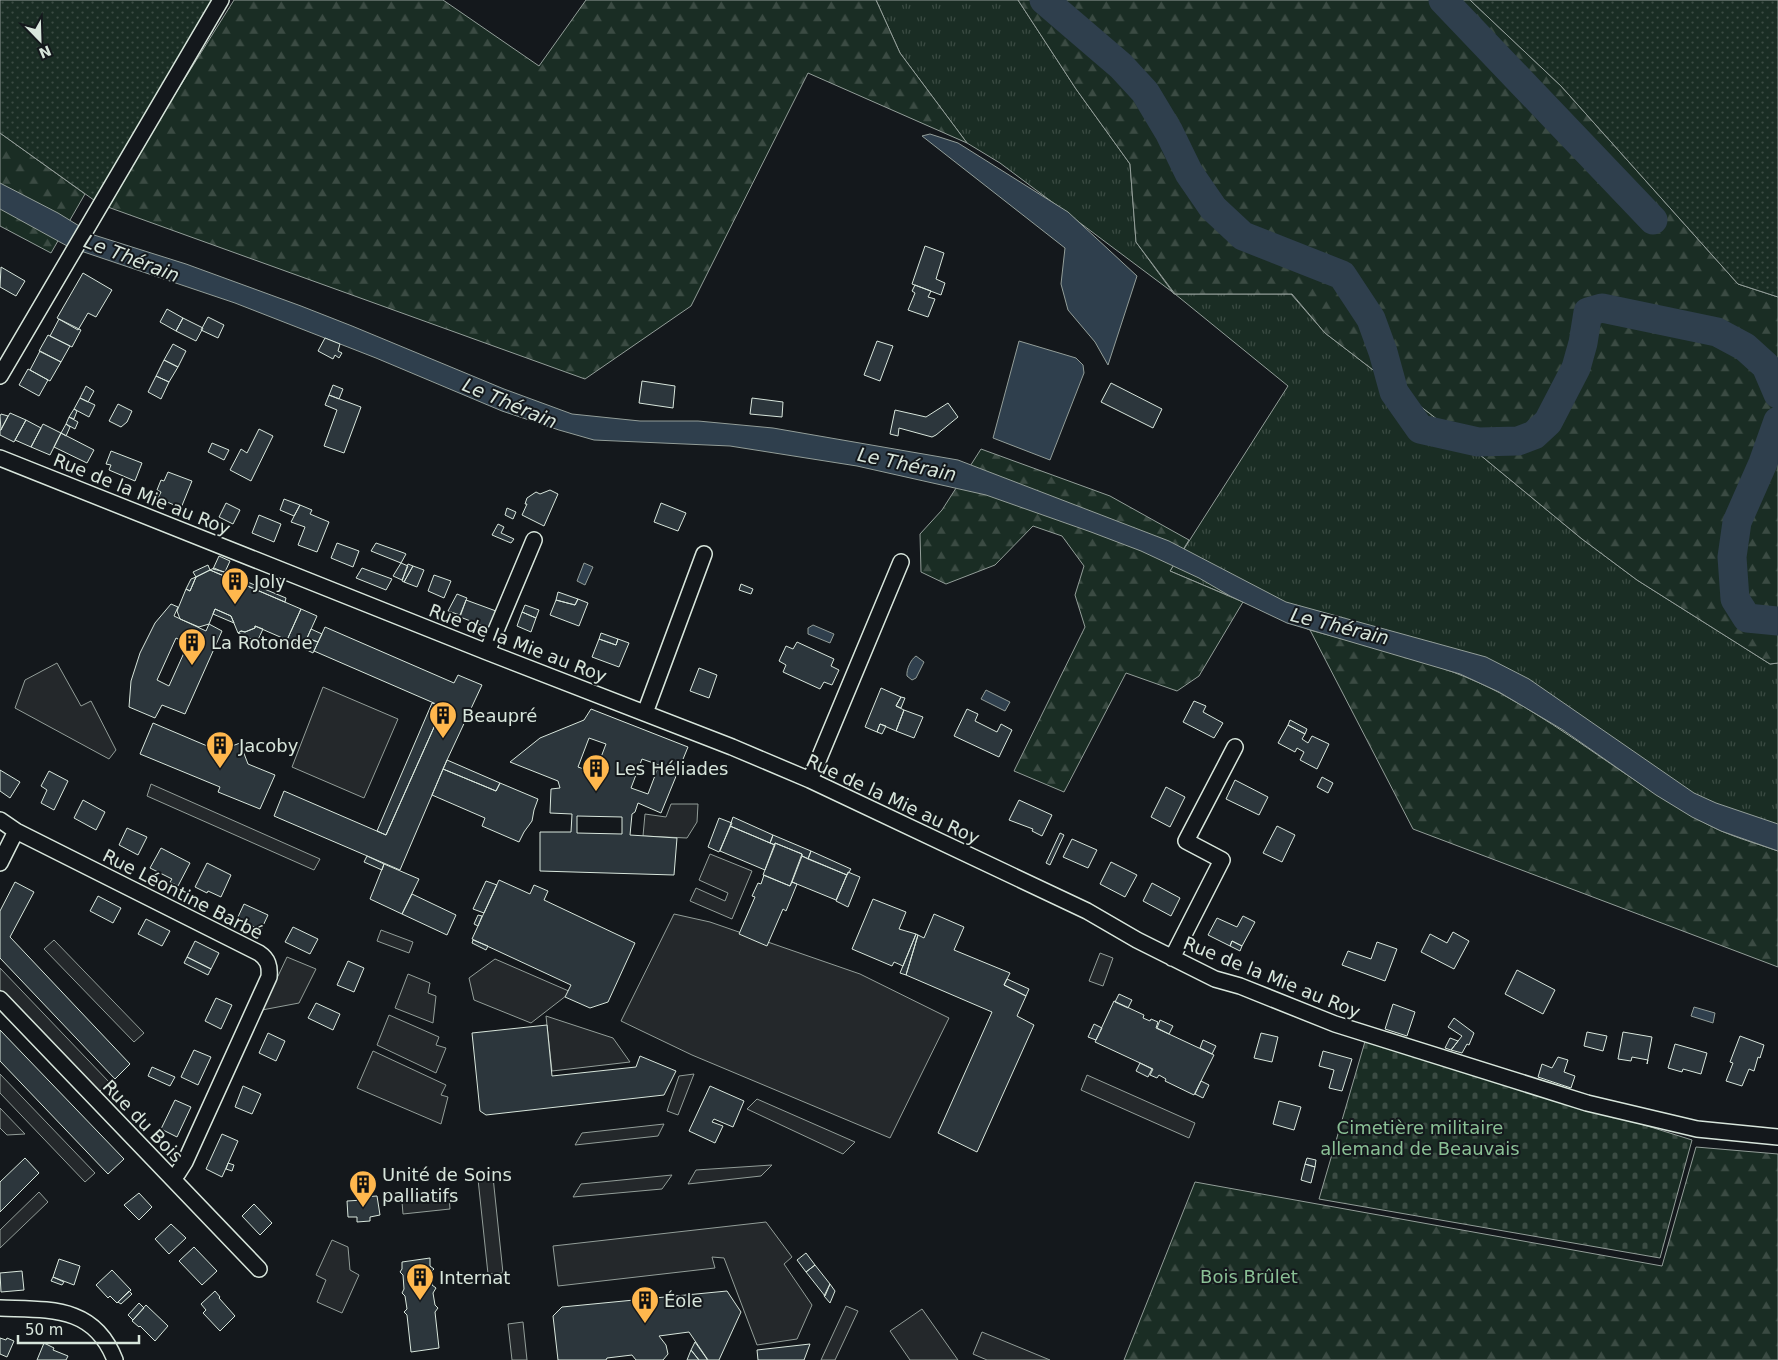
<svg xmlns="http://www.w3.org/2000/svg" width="1778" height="1360" font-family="'DejaVu Sans',sans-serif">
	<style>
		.grass { fill: url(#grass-tufts); stroke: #939e99 }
		.forest { fill: url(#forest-firs); stroke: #939e99 }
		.cemetery { fill: url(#cemetery-stones); stroke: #939e99 }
		.garden { fill: url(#garden-dots); stroke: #939e99 }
		.parking { fill: #24282b; stroke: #939e99 }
		.water { fill: #2f3f4d; stroke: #939e99 }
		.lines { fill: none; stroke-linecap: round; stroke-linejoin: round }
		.river { stroke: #2f3f4d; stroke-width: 29 }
		.building { fill: #2c363c; stroke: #d8e6dc; fill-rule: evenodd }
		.street-casing { stroke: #d8e6dc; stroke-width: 18 }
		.street { stroke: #14181c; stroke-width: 15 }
		.labels { text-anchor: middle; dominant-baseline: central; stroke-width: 4; stroke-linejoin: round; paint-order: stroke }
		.street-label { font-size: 18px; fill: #d8e6dc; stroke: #14181c }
		.poi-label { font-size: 18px; fill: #d8e6dc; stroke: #14181c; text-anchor: start }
		.park-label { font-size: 18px; fill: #8ac095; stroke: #14181c }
		.water-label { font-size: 19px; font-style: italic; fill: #d8e6dc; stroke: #14181c }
	</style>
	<defs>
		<pattern id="grass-tufts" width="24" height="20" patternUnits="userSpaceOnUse" patternTransform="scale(1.25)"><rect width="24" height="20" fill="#1a2d24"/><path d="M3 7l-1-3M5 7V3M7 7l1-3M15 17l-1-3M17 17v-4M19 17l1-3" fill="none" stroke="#3b4b43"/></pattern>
		<pattern id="forest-firs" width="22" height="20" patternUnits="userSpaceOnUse" patternTransform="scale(1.25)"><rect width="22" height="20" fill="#1a2d24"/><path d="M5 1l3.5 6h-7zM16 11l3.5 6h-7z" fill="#3b4b43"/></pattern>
		<pattern id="cemetery-stones" width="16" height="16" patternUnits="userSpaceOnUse" patternTransform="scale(1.25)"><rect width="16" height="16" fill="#1a2d24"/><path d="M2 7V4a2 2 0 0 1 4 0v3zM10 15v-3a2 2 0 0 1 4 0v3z" fill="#3b4b43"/></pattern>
		<pattern id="garden-dots" width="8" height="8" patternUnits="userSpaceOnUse" patternTransform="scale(1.25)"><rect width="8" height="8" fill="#1a2d24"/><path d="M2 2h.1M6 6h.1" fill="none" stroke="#3b4b43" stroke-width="1.8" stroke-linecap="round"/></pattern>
	</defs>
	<rect width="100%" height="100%" fill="#14181c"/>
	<path class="grass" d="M876,0H1018L1076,89L1130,164L1136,242L1174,294H1291L1325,333L1433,416L1582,539L1637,580L1770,664L1778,663V849L1310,630L1170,571L1288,386L1175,294L1000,163L967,143L900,53Z"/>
	<path class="forest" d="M234,0H443L539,66L586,0H876L900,53L967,143L808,73L691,306L585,379L105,206Z
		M1018,0H1470L1561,86L1738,284L1778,297V663L1770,664L1637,580L1582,539L1433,416L1325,333L1292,294H1175L1136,242L1130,164L1076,89Z
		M0,133L85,194L51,253L0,226Z
		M981,449L1110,496L1189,540L1170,571L1243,602L1199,676L1177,691L1126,673L1064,792L1014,771L1085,627L1075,595L1084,566L1062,536L1033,526L995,565L946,584L921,572L920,534L942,510Z
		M1310,630C1374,648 1441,662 1500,693C1572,732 1635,786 1707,824C1729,836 1755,843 1778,851V967L1413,829Z
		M1696,1147L1778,1154V1360H1124L1195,1182L1662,1266Z"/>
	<path class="cemetery" d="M1366,1038L1692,1140L1660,1258L1319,1199Z"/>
	<path class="garden" d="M0,0H218L98,203L0,133Z
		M1470,0H1778V297L1738,284L1561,86Z"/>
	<path class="parking" d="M57,663L81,706L91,701L116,750L109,759L15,708L25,680Z
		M323,687L398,719L364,798L292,767Z
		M151,784L320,859L314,870L147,796Z
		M671,804H698L697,822L687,838L643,836L645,814L666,817Z
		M710,854L752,871L732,919L690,901L696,888L725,901L728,893L699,880Z
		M674,914L710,922L860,974L949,1018L890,1138L692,1055L621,1021Z
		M381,930L413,942L409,953L377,941Z
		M54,940L144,1033L134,1042L44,949Z
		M1100,953L1113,958L1103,986L1089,981Z
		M287,957L316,969L299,1003L262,1010Z
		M495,959L571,992L531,1023L474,1000L469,978Z
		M0,968L109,1082L98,1093L0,990Z
		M408,974L430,983L428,993L436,996L433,1023L395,1008Z
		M389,1015L439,1037L436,1045L446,1048L436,1073L377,1045Z
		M546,1016L613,1038L630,1062L552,1071Z
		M373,1051L446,1085L441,1095L448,1097L441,1124L357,1088Z
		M0,1074L95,1173L85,1182L0,1093Z
		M694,1074L678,1115L667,1111L679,1076Z
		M1087,1075L1195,1123L1189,1138L1081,1090Z
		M757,1099L855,1142L843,1154L747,1109Z
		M0,1108L25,1134L7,1135L0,1128Z
		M664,1124L658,1136L575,1145L582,1133Z
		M772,1165L761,1176L688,1184L696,1170Z
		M672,1175L662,1189L573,1197L581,1184Z
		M493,1177L503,1273L488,1274L478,1179Z
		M39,1192L48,1202L0,1248V1230Z
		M449,1197L450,1209L403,1214L402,1202Z
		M766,1222L792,1257L784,1264L812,1305L797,1339L757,1345L724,1258L712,1257L715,1268L558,1286L553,1246Z
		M332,1240L348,1247L350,1270L359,1275L342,1313L317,1302L326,1280L316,1275Z
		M846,1306L858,1311L835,1360H821Z
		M922,1309L958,1360H910L890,1331Z
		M523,1322L527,1360H512L508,1324Z
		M982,1332L1050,1360H987L973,1354Z"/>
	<path class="water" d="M930,134L958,143L1068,212L1137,276L1108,365L1095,342L1068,310L1061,284L1065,248L922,136Z
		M0,183L58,213L94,235L186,264L301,306L352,326L504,389L572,414L640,421H698L773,428L958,460L1169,541L1286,602L1486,657L1529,679L1694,793L1716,803L1778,824V851L1721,831L1692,817L1656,795L1563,730L1499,692L1460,674L1287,623L1230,596L1199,578L1141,551L1091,532L986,495L857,466L730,446L594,440L559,430L502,411L376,358L235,303L69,247L0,209Z
		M1019,341L1076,358L1083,365L1084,373L1050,460L993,438Z
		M584,563L593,567L585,585L577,581Z
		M813,625L834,634L830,643L808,634V628Z
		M916,656L924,662L916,678L912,680L907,676C906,670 911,659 916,656Z
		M986,690L1010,702L1005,711L981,699Z
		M1694,1007L1715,1013L1713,1023L1691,1016Z"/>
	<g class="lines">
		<path class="river" d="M1044,0L1121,66L1145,92L1169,132L1189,173L1213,208L1243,236L1342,275L1371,319L1383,352L1394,392L1420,429L1478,442L1518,441L1534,435L1548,422L1576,368L1583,343L1588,312L1602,308L1717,332L1745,347L1766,366L1778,394
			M1443,0L1653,220
			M1778,421L1763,463L1737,522L1732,557L1735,599L1747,618L1778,621"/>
	</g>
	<path class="building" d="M925,246L944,253L936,279L945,283L941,295L912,284Z
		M1,267L25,281L16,296L0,287Z
		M83,273L112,290L96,317L88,313L78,330L57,318Z
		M915,285L931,291L928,297L935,299L928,317L908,310L915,293L912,291Z
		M167,309L183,318L176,331L160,322Z
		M208,317L224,325L218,338L201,330Z
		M183,318L203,328L196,341L176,331Z
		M59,319L81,330L72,347L50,336Z
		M48,335L70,346L61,362L39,351Z
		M325,338L340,344L338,351L342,353L339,358L335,355L333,359L318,351Z
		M877,341L893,346L880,381L864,375Z
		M173,344L186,351L178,367L164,360Z
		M40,351L61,362L50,381L30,370Z
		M164,360L178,367L169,382L156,376Z
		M28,369L48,380L39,396L19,385Z
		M156,376L169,382L161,399L148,392Z
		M642,381L675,386L673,408L639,403Z
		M1111,383L1162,409L1153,428L1101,402Z
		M333,385L343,389L339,399L329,395Z
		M86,386L94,391L88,402L80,398Z
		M329,395L361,407L344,453L324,446L337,410L325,405Z
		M80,398L95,405L89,417L74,409Z
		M752,398L783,402L782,417L750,414Z
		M948,403L958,417L936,435L932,437L899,428L898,436L890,434L895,410L926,417Z
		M118,404L132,411L127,422L121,427L109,421Z
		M74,409L77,411L74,419L69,417Z
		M10,413L26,420L14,442L0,435V431Z
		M1,414L8,416L1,430L0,416Z
		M69,417L78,422L75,429L66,424Z
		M26,420L41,428L31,447L15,440Z
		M43,424L61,433L50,455L31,447Z
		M66,424L70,427L66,436L61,433Z
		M259,429L273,436L251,481L230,470L241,449L247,453Z
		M61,433L94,450L87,463L54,447Z
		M212,443L229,450L224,460L208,452Z
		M111,451L142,463L135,481L109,470L111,465L106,464Z
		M168,472L192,481L181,508L158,498L161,492L157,490L161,480L164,481Z
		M550,490L558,494L544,526L522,515L527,504H525L527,498L536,492L540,494Z
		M284,499L300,505L294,516L280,510Z
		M226,503L240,510L233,524L219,517Z
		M661,503L686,513L678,531L654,522Z
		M300,505L312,510L310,514L329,522L317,552L298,545L305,527L291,522Z
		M507,508L516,512L513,519L505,515Z
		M259,515L281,524L274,542L252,533Z
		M498,524L504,527L501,533L514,539L511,543L492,535Z
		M337,543L359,551L353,567L331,558Z
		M376,543L404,553L406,554L401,563L371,551Z
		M219,556L230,561L225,572L213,569Z
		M401,563L408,566L402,580L393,576Z
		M408,564L413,566L404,582L402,581Z
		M208,565L210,570L196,577L193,572Z
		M413,566L424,570L417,587L404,582Z
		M214,568L233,576L286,598L285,602L210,570Z
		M362,568L392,579L386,590L356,578Z
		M210,570L301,609L287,640L255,626V628L245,632L241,631L238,633L231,616L215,609L209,624L199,627L180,619L177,611L186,589L190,591L196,577Z
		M434,575L451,581L444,598L428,591Z
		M196,577L190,591L186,589L191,579Z
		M741,584L753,589L751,594L739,590Z
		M558,592L578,599L575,605L556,600Z
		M457,594L467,598L460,615L448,611Z
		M578,599L588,603L579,626L550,615L556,600L575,605Z
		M466,600L496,611L489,628L460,617Z
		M171,604L178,607L174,616L206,631L209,624L222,631L185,714L162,705L155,718L129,707L131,681L140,653L155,623ZM176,638L188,644L169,686L157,680Z
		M525,605L539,610L536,618L522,612Z
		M215,609L231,616L234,623L213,614Z
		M301,609L317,616L303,647L287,640Z
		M522,612L536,618L531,632L517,626Z
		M255,626L263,629L257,642L238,633L241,631L245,632L255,628Z
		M325,627L454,683L458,675L482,685L447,760L400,870L274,816L284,791L386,835L443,707L314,651Z
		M311,629L322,634L318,642L307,638Z
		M601,633L618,639L616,645L599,639Z
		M307,638L318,642L313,653L303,648Z
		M599,639L616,645L618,639L629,643L619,667L592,657Z
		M797,642L834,659L831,666L839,670L832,685L824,682L820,689L783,672L786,665L779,661L786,646L793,649Z
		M699,668L717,675L709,698L690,691Z
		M881,688L901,697L896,706L904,710L896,731L880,724L877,732L865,727Z
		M901,697L905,698L901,708L896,706Z
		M1194,701L1206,706L1203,712L1223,723L1214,738L1183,722Z
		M432,703L443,707L386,835L377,831Z
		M591,709L688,747L661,813L638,803L635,812L632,814L630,835L677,838L674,875L540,871V832H571L572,814L550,813L551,789L560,788L558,781L510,762L540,738L584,720ZM589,738L606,744L595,773L578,767ZM642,759L659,765L648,794L631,788ZM577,816L622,817V834L577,833Z
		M967,709L978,714L975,721L997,732L1001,724L1012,730L999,757L954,736Z
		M904,710L923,717L914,738L896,731Z
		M1290,720L1307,729L1305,734L1288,725Z
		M153,723L219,751L240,743L248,764L275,775L260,809L218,792L220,787L140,754Z
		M880,724L886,726L882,734L877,732Z
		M1288,725L1305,734L1302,739L1308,743L1312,736L1329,744L1317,769L1300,760L1304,752L1297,748L1295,752L1278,743Z
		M447,760L500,783L496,791L443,769Z
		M443,769L496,791L500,783L538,799L534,810L532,821L524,832L519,842L482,826L485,818L432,795Z
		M0,770L20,782L10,798L0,791Z
		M49,771L68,781L54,810L41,803L47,790L41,786Z
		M1322,777L1333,783L1328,793L1317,787Z
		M1235,780L1268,797L1259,815L1226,799Z
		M1166,787L1185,797L1170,827L1151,817Z
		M83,800L105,812L96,830L74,818Z
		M1019,800L1052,815L1042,836L1032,831L1033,829L1009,820Z
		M733,817L773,835L770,843L730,826Z
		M719,818L732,823L719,852L708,847Z
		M730,826L775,845L765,870L720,851Z
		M1277,826L1295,835L1282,862L1263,853Z
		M127,828L147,837L138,855L119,845Z
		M1060,833L1064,835L1050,865L1046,863Z
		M773,835L811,851L808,859L802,856V854L775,843V845L770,843Z
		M1072,839L1097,850L1088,868L1063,857Z
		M775,843L802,854L790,886L763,875Z
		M161,848L190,863L178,886L170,882L172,879L150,868Z
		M811,851L851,869L847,875L808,859Z
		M367,856L384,864L382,870L364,862Z
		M802,856L847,875L836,900L792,882Z
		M1111,862L1137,875L1125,897L1100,884Z
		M207,863L231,875L221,897L208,891L207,893L195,887Z
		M384,864L419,879L402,914L370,899Z
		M848,872L860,877L848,907L836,901Z
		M764,875L790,886L792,882L797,884L786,911L783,909L767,946L739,934L755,897L752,896L758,883L761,884Z
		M499,880L530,894L534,885L548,891L544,900L635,943L608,1002L590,1008L565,997L571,985L472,939Z
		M486,881L497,885L484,913L473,909Z
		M15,882L34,892L10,937L130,1064L115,1079L0,958V911Z
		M1152,883L1180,898L1171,916L1143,901Z
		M412,894L456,915L447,935L402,914Z
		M98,896L121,908L113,923L90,911Z
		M873,899L906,912L899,929L916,934L903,966L894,962L892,966L852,949Z
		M244,904L268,915L261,930L237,919Z
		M934,914L964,927L954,950L1010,973L1004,985L1026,996L1017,1016L1034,1025L977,1152L938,1133L992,1012L906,975L918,935L924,938Z
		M478,915L482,916L478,926L474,924Z
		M1243,916L1255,922L1242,946L1232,941L1230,946L1208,935L1217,918L1237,927Z
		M146,919L170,931L162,946L138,934Z
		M293,927L318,939L310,954L285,942Z
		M1453,932L1469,941L1454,969L1421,952L1430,934L1447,943Z
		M916,934L918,935L906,975L900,973Z
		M473,940L488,946L486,950L472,943Z
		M195,941L219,953L211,969L187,957Z
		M1232,941L1242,946L1240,951L1230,946Z
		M1377,942L1397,949L1385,981L1342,965L1348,951L1371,959Z
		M187,957L211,969L208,975L184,963Z
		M1235,960L1242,963L1238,970L1232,967Z
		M348,961L364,968L354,992L337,985Z
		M1517,970L1555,990L1543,1014L1505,994Z
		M1007,979L1029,989L1026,996L1004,985Z
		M1119,994L1132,1000L1128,1008L1115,1002Z
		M216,998L232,1005L221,1029L205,1021Z
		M1114,1001L1144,1015L1143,1018L1150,1021L1151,1019L1158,1022L1156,1028L1214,1055L1194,1095L1165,1081L1166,1079L1159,1075L1157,1078L1150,1075L1153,1069L1095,1042Z
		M316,1003L340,1014L333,1030L308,1018Z
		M1393,1004L1415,1012L1407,1036L1385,1029Z
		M1454,1018L1474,1033L1469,1045L1467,1044L1462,1053L1451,1050L1462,1036L1448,1027Z
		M1160,1020L1173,1026L1169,1034L1157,1028Z
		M1094,1024L1102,1028L1096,1040L1088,1037Z
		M547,1025L552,1076L636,1067L640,1056L676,1071L664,1095L486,1115L480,1111L472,1033Z
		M0,1030L124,1159L108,1174L0,1061Z
		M1587,1032L1607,1036L1603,1051L1584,1046Z
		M1623,1032L1652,1037L1647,1064L1648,1060L1632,1057L1631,1061L1618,1059Z
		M268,1033L285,1041L276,1061L259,1053Z
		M1261,1033L1278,1037L1272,1062L1254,1058Z
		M1740,1036L1764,1045L1760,1058L1758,1057L1754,1071L1749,1069L1742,1086L1726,1081L1733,1063L1730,1062Z
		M1450,1038L1458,1041L1451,1050L1445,1048Z
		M1203,1040L1216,1046L1212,1054L1200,1048Z
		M1675,1044L1707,1053L1701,1074L1683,1069L1682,1072L1668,1068Z
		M194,1050L211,1057L198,1085L181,1077Z
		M1323,1051L1352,1059L1342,1091L1329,1088L1334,1070L1319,1066Z
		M1558,1057L1568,1060L1564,1072L1575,1076L1571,1088L1538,1077L1542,1064L1552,1068Z
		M1140,1063L1152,1069L1148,1077L1136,1071Z
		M152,1067L175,1077L170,1086L148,1076Z
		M1201,1081L1209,1085L1203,1098L1195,1094Z
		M243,1086L261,1094L252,1114L235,1107Z
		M710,1086L744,1101L733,1127L714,1119L712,1122L723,1126L715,1143L689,1131Z
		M175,1100L191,1107L177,1137L161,1129Z
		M1279,1101L1301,1107L1294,1130L1273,1124Z
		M222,1134L238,1141L222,1177L206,1169Z
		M25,1158L39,1173L0,1212V1182Z
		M1307,1158L1316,1160L1315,1167L1305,1164Z
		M228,1163L234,1165L232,1171L226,1169Z
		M1305,1164L1315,1167L1311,1183L1301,1180Z
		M139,1193L152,1207L139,1220L124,1205Z
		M377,1196L380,1215L370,1217V1221L357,1222V1217H348L347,1201L363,1200L362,1197Z
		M254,1204L272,1223L260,1235L242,1216Z
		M171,1224L186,1238L169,1254L155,1239Z
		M194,1247L217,1271L202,1285L179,1261Z
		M806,1253L815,1265L806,1272L797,1260Z
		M430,1258V1266L434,1269L431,1272L432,1285L436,1288L433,1293L435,1305L438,1308L435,1312L439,1348L411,1352L407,1315L404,1312L407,1309L405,1296L402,1293L404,1289L403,1275L400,1272L402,1269V1262Z
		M59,1259L80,1266L74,1285L53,1277Z
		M815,1265L830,1284L825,1296L806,1272Z
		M112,1270L131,1290L117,1303L110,1296L108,1298L96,1285Z
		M22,1271L24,1290L1,1292L0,1273Z
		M53,1277L64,1282L62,1285L51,1281Z
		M830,1284L835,1291L830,1303L824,1296Z
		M129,1291L132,1294L121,1304L118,1302Z
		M215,1291L220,1297L219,1298L235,1316L220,1331L203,1313L206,1310L201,1304Z
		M727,1291L741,1312L719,1360H708L689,1332L659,1336L666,1345L668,1354L663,1360H636L632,1355L607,1358L606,1360H558L553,1316L562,1307Z
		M139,1303L144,1308L133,1320L128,1315Z
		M146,1305L168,1326L155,1341L140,1326L139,1327L132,1321Z
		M0,1338L6,1340L7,1338L14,1341L7,1357L0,1354Z
		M695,1342L707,1359V1360H699L691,1350Z
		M44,1343L54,1348L53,1350L68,1356L66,1360H37Z
		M810,1344L804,1360H758L757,1350Z
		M691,1350L699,1360H687Z"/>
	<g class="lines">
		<g class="street-casing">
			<path id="street" d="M0,376L221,0
				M0,458L487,652L732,747L810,780L1087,911L1137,940L1215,979L1240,986L1335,1024L1587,1103L1697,1129L1778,1137
				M487,652L534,540
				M645,713L704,554
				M810,780L901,562
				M0,820L16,831L259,953C268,959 270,966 269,977L185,1162L178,1173L172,1178
				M0,863L16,831
				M1172,958L1222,860L1186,841L1235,747
				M0,999L259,1269
				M0,1308C49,1310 94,1305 115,1360"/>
		</g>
		<use href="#street" class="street"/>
	</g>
	<defs>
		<g id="building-pin" transform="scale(1.4375)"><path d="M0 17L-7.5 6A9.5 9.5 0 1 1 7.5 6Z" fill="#ffb74d" stroke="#14181c"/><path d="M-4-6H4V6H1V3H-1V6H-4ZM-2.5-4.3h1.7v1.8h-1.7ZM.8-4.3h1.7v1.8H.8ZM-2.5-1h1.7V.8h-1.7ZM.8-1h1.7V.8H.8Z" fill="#111"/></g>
	</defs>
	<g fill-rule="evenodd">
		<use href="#building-pin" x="235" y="581"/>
		<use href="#building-pin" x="192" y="642"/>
		<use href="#building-pin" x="443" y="715"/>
		<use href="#building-pin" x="220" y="745"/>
		<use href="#building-pin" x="596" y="768"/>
		<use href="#building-pin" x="363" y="1184"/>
		<use href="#building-pin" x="420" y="1277"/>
		<use href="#building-pin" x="645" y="1300"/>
	</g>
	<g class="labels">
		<g class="street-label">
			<text transform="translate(142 494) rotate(22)">Rue de la Mie au Roy</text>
			<text transform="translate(518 643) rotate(21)">Rue de la Mie au Roy</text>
			<text transform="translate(893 799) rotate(25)">Rue de la Mie au Roy</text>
			<text transform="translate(183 894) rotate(27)">Rue Léontine Barbé</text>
			<text transform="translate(1272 977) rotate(22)">Rue de la Mie au Roy</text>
			<text transform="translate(143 1121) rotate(46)">Rue du Bois</text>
		</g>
		<g class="poi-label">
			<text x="254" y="581">Joly</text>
			<text x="211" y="642">La Rotonde</text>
			<text x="462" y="715">Beaupré</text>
			<text x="239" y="745">Jacoby</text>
			<text x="615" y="768">Les Héliades</text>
			<text x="382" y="1174">Unité de Soins<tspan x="382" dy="21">palliatifs</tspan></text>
			<text x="439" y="1277">Internat</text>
			<text x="664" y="1300">Éole</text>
		</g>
		<g class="park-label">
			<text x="1420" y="1127">Cimetière militaire<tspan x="1420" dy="21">allemand de Beauvais</tspan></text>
			<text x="1249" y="1276">Bois Brûlet</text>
		</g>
		<g class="water-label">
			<text transform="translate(132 258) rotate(21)">Le Thérain</text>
			<text transform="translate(510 403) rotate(23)">Le Thérain</text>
			<text transform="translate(907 464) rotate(12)">Le Thérain</text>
			<text transform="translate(1340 626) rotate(14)">Le Thérain</text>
		</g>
	</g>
	<g transform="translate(40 40) rotate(157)" stroke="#14181c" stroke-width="4" paint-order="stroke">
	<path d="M0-4L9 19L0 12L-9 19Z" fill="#d8e6dc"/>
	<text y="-8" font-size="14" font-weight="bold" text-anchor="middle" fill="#d8e6dc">N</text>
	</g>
	<path d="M18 1335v8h121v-8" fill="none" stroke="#d8e6dc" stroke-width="2.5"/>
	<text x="25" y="1335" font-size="15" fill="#d8e6dc" stroke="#14181c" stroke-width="4" paint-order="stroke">50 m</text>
</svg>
